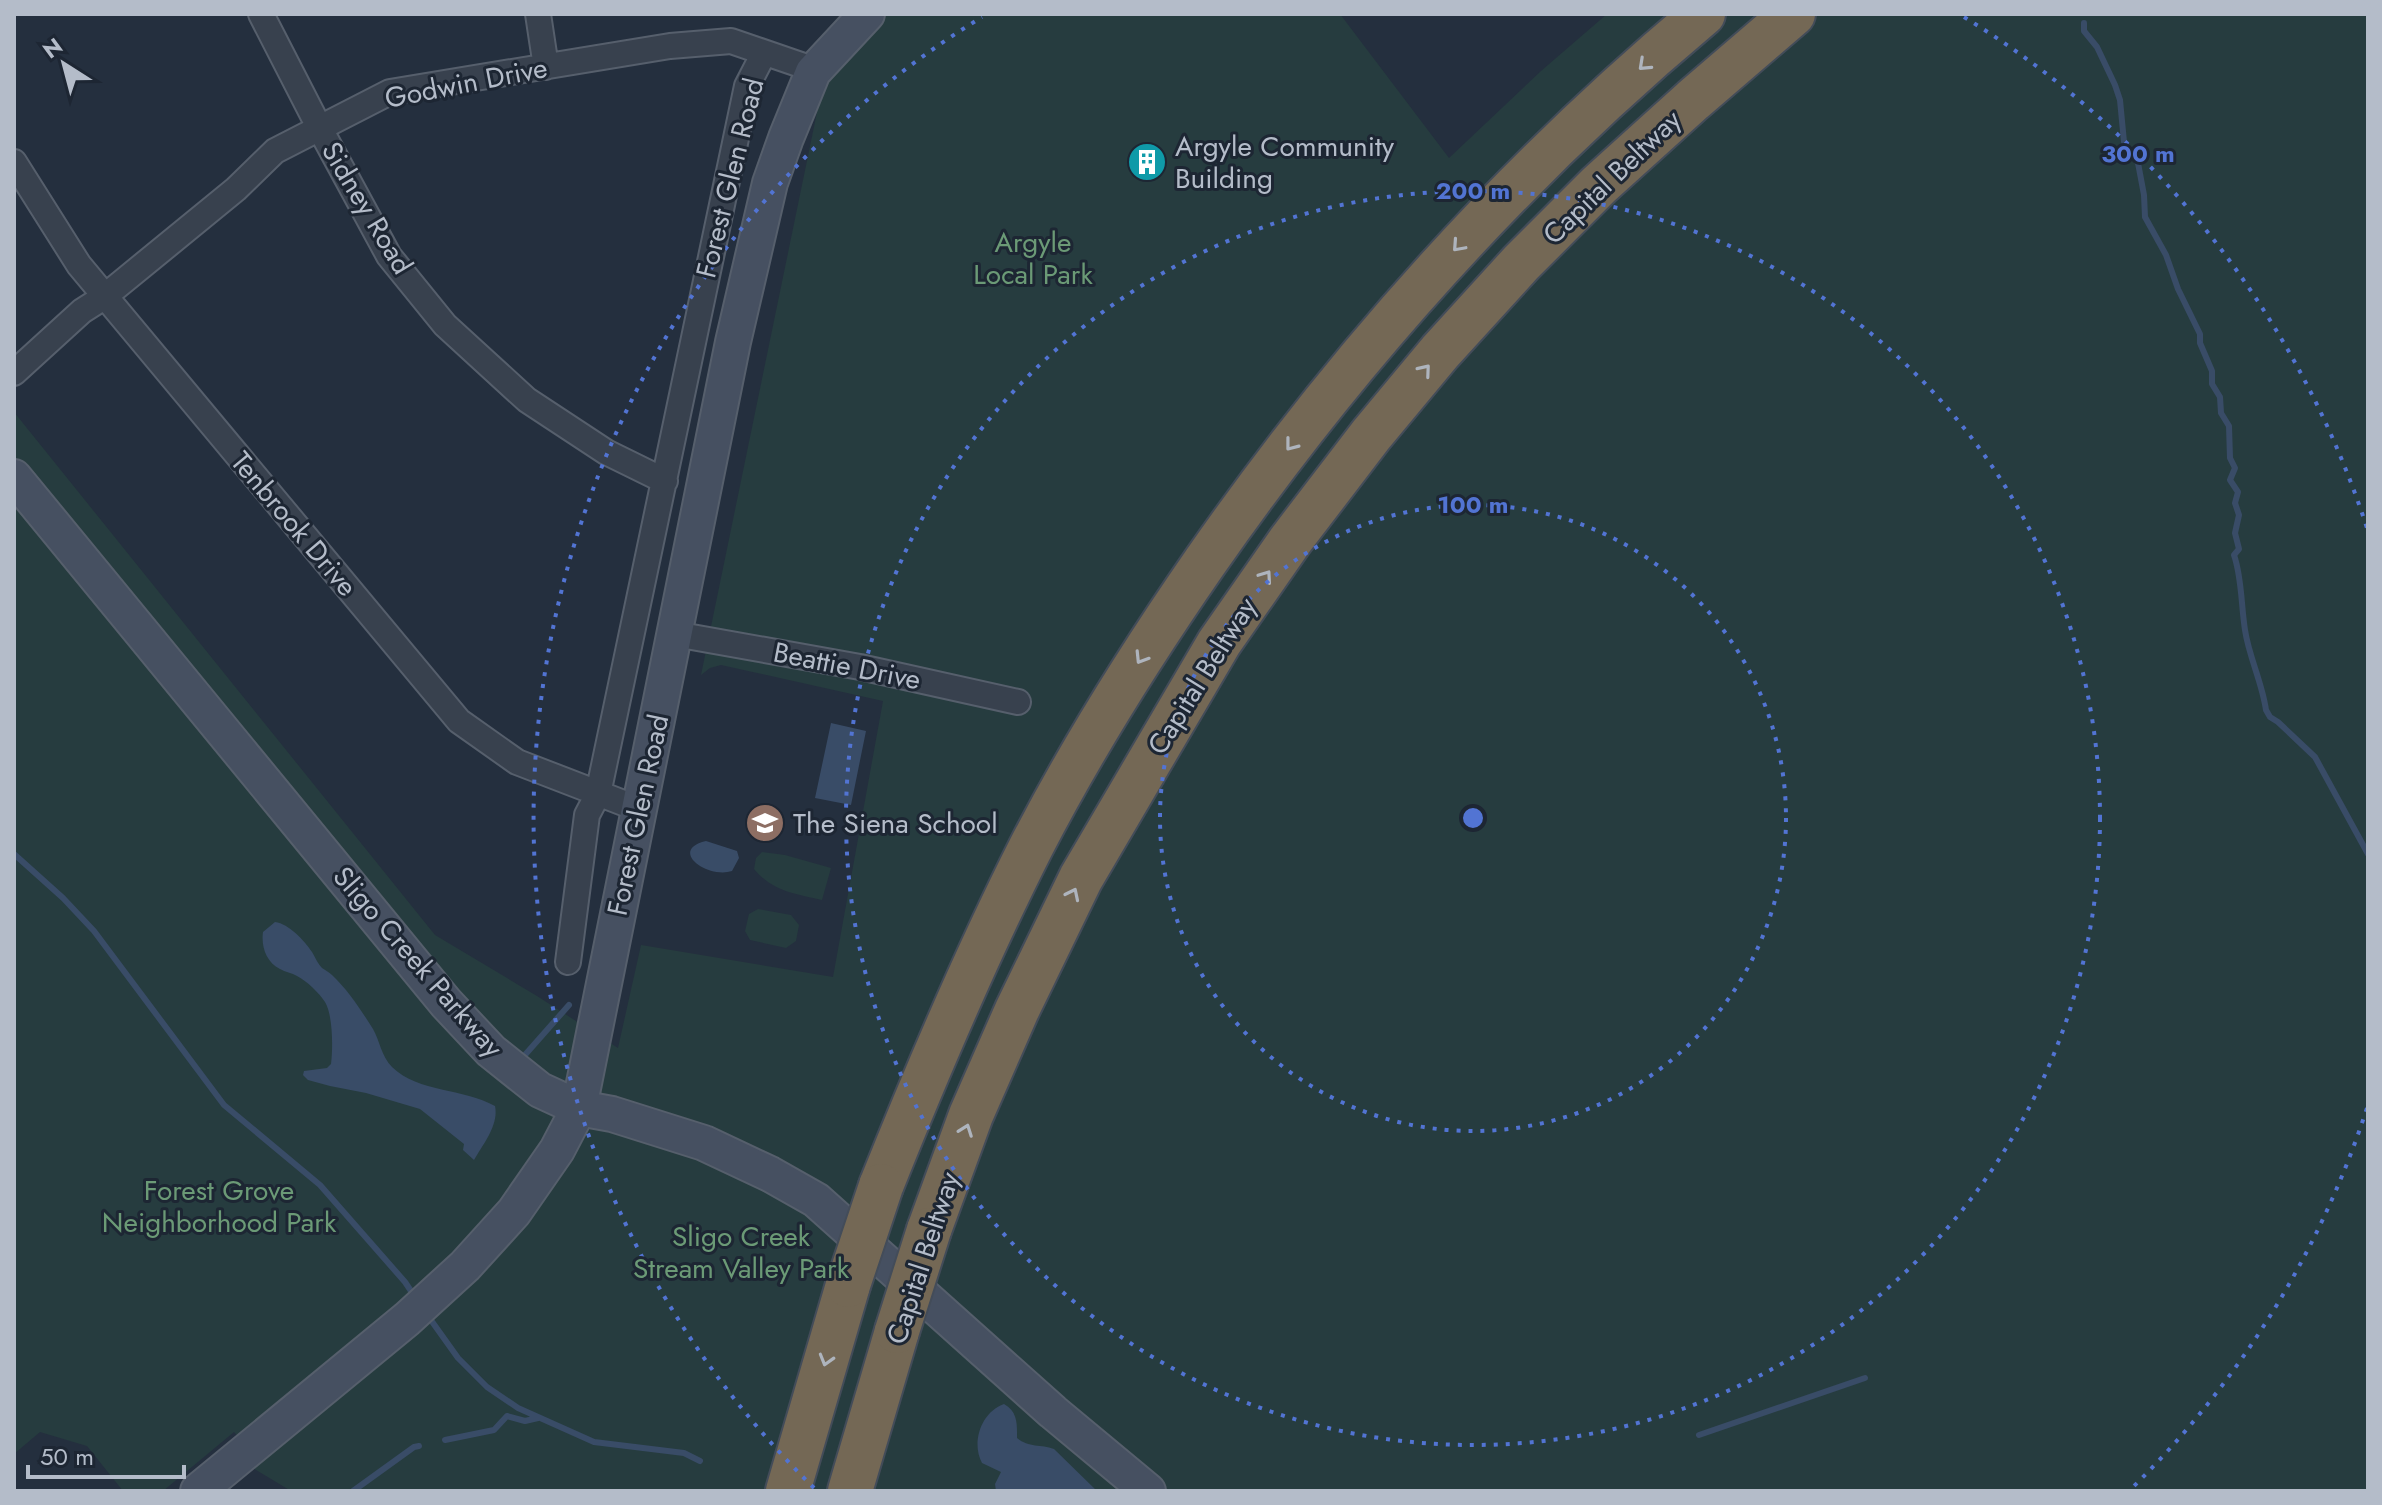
<svg xmlns="http://www.w3.org/2000/svg" width="2382" height="1505" font-family="Jost,sans-serif">
	<style>
		.green { fill: #263c3f }
		.water { fill: #394c67 }
		.lines { fill: none; stroke-linecap: round; stroke-linejoin: round }
		.stream { stroke: #394c67; stroke-width: 6 }
		.street-casing { stroke: #565f6c; stroke-width: 28 }
		.secondary-casing { stroke: #565f6c; stroke-width: 38 }
		.highway-casing { stroke: #434c59; stroke-width: 48 }
		.street { stroke: #38414e; stroke-width: 24 }
		.secondary { stroke: #465061; stroke-width: 34 }
		.highway { stroke: #746855; stroke-width: 44 }
		.highway-bridge-casing { stroke: #434c59; stroke-width: 48; stroke-linecap: butt }
		.highway-bridge { stroke: #746855; stroke-width: 44 }
		.oneway { stroke: #aeb4bd }
		.ring { fill: none; stroke: #5274d3; stroke-width: 4; stroke-dasharray: 4 8 }
		.labels { text-anchor: middle; dominant-baseline: central; stroke-width: 6; stroke-linejoin: round; paint-order: stroke }
		.street-label { font-size: 28px; fill: #b4bcc9; stroke: #1d2633 }
		.poi-label { font-size: 28px; fill: #b4bcc9; stroke: #1d2633; text-anchor: start }
		.park-label { font-size: 28px; fill: #6b9a76; stroke: #1d2633 }
		.centre { fill: #5274d3; stroke: #1d2633; stroke-width: 4 }
		.ring-label { font-size: 24px; text-anchor: middle; font-weight: bold; fill: #5274d3; stroke: #1d2633; stroke-width: 6; stroke-linejoin: round; paint-order: stroke }
	</style>
	<rect width="100%" height="100%" fill="#242f3e"/>
	<path class="green" d="M851,14H1340L1449,158L1541,71L1607,14H2368V1491H291L248,1465L257,1457L234,1432L163,1491H123L87,1446L40,1432L14,1454V412L435,935L537,996L618,1048L641,945L833,977L883,701L721,665L710,668L701,675L836,20Z
		M762,852L785,855L831,868L822,900C795,894 772,891 754,869L756,858Z
		M758,909L791,915L799,925L796,941L786,948L750,940L745,931L749,914Z"/>
	<path class="water" d="M831,723L866,731L851,805L815,798Z
		M706,841L737,851L739,858L732,871C707,879 668,850 706,841Z
		M275,922C289,924 304,940 312,952C315,957 318,964 322,968C325,970 329,972 332,975C348,990 361,1010 373,1029C380,1041 381,1056 392,1067C419,1093 463,1088 495,1106C499,1125 483,1144 474,1160L463,1150L464,1144L420,1109L366,1093L330,1086L308,1080L303,1075L304,1071L327,1068L331,1064C333,1049 333,1015 325,1002C319,993 307,981 297,976C292,973 285,972 280,969C266,962 261,946 263,932Z
		M1004,1404C1018,1412 1017,1424 1017,1438C1029,1448 1041,1444 1054,1449L1097,1491H996L995,1484L1001,1472L982,1463C971,1443 981,1412 1004,1404Z"/>
	<g class="lines">
		<path class="stream" d="M2084,23V31L2097,47L2115,85L2120,100L2124,142L2138,163L2144,195L2145,217L2166,255L2178,289L2200,334V343L2212,371V384L2220,397L2221,413L2229,426L2230,458L2235,468L2230,480L2238,492L2235,503L2239,515L2235,533L2239,549L2234,555C2242,578 2241,605 2245,630C2249,657 2262,682 2266,710L2270,717L2278,722L2315,757L2368,854
			M14,854L63,898L94,931L224,1105L320,1185L405,1282L415,1297
			M524,1056L569,1005
			M428,1316L458,1358L487,1387L518,1408L594,1442L684,1453L700,1461
			M1699,1435L1865,1378
			M445,1440L494,1430L507,1416L525,1421L538,1418
			M353,1491L414,1447L419,1446"/>
		<g class="street-casing">
			<path id="street" d="M261,14L319,127L389,256L445,325L527,400L606,452L665,481
				M538,14L546,67
				M14,162L79,265L459,721L517,762L639,809
				M14,373L82,311L104,297L236,189L275,151L390,92L670,46L731,41L801,65L813,72
				M675,634L860,667L1018,702
				M568,962L587,815L598,794L747,86L764,53"/>
		</g>
		<g class="secondary-casing">
			<path id="secondary" d="M14,477L446,1003L491,1051L540,1090L579,1108L612,1114L704,1143L770,1174L816,1200L1053,1412L1148,1491
				M198,1491L407,1319L465,1266L514,1212L557,1150L579,1108L733,342L770,183L786,138L813,72L867,14"/>
		</g>
		<g class="highway-casing">
			<path id="highway" d="M881,1186C927,1071 975,958 1031,847C1082,748 1142,653 1205,562C1347,358 1513,173 1703,14
				M929,1230L971,1115L1017,1010L1081,878L1219,643L1290,541L1371,435L1440,352L1521,263L1599,185L1693,100L1793,14
				M788,1491L848,1285
				M850,1491L897,1331"/>
		</g>
		<use href="#street" class="street"/>
		<use href="#secondary" class="secondary"/>
		<use href="#highway" class="highway"/>
		<g class="highway-bridge-casing">
			<path id="highway-bridge" d="M848,1285L881,1186
				M897,1331L929,1230"/>
		</g>
		<use href="#highway-bridge" class="highway-bridge"/>
	</g>
	<defs><path id="oneway-chevron" d="M-2-3.5L2.5 0L-2 3.5" fill="none" stroke-width="1.6" stroke-linecap="round" stroke-linejoin="round" transform="scale(2)"/></defs>
	<g class="oneway">
		<use href="#oneway-chevron" transform="translate(1644 65) rotate(137)"/>
		<use href="#oneway-chevron" transform="translate(1458 246) rotate(132)"/>
		<use href="#oneway-chevron" transform="translate(1425 370) rotate(-50)"/>
		<use href="#oneway-chevron" transform="translate(1291 445) rotate(128)"/>
		<use href="#oneway-chevron" transform="translate(1266 576) rotate(-55)"/>
		<use href="#oneway-chevron" transform="translate(1141 658) rotate(122)"/>
		<use href="#oneway-chevron" transform="translate(1073 894) rotate(-64)"/>
		<use href="#oneway-chevron" transform="translate(966 1130) rotate(-70)"/>
		<use href="#oneway-chevron" transform="translate(826 1360) rotate(106)"/>
	</g>
	<g class="ring">
		<circle cx="1473" cy="818" r="313"/>
		<circle cx="1473" cy="818" r="627"/>
		<path d="M2367 1108A940 940 0 0 1 2132 1488M814 1488A940 940 0 0 1 982 17M1964 17A940 940 0 0 1 2367 528"/>
	</g>
	<defs>
		<g id="building-disc" transform="scale(2)"><circle r="9.5" fill="#0f9aa8" stroke="#1d2633"/><path d="M-4-6H4V6H1V3H-1V6H-4ZM-2.5-4.3h1.7v1.8h-1.7ZM.8-4.3h1.7v1.8H.8ZM-2.5-1h1.7V.8h-1.7ZM.8-1h1.7V.8H.8Z" fill="#fff"/></g>
		<g id="school-disc" transform="scale(2)"><circle r="9.5" fill="#8d6e63" stroke="#1d2633"/><path d="M0-5L7-2L0 1L-7-2ZM-4 1L0 2.5L4 1V4Q0 6-4 4Z" fill="#fff"/></g>
	</defs>
	<g fill-rule="evenodd">
		<use href="#building-disc" x="1147" y="162"/>
		<use href="#school-disc" x="765" y="823"/>
	</g>
	<g class="labels">
		<g class="street-label">
			<text transform="translate(466 83) rotate(-11)">Godwin Drive</text>
			<text transform="translate(1612 177) rotate(-44)">Capital Beltway</text>
			<text transform="translate(730 178) rotate(-76)">Forest Glen Road</text>
			<text transform="translate(367 208) rotate(59)">Sidney Road</text>
			<text transform="translate(294 524) rotate(50)">Tenbrook Drive</text>
			<text transform="translate(847 666) rotate(11)">Beattie Drive</text>
			<text transform="translate(1202 676) rotate(-58)">Capital Beltway</text>
			<text transform="translate(638 815) rotate(-78)">Forest Glen Road</text>
			<text transform="translate(418 962) rotate(49)">Sligo Creek Parkway</text>
			<text transform="translate(923 1258) rotate(-72)">Capital Beltway</text>
		</g>
		<g class="poi-label">
			<text x="1175" y="146">Argyle Community<tspan x="1175" dy="32">Building</tspan></text>
			<text x="793" y="823">The Siena School</text>
		</g>
		<g class="park-label">
			<text x="1033" y="242">Argyle<tspan x="1033" dy="32">Local Park</tspan></text>
			<text x="219" y="1190">Forest Grove<tspan x="219" dy="32">Neighborhood Park</tspan></text>
			<text x="741" y="1236">Sligo Creek<tspan x="741" dy="32">Stream Valley Park</tspan></text>
		</g>
	</g>
	<circle cx="1473" cy="818" r="12" class="centre"/>
	<g class="ring-label">
		<text x="2138" y="162">300 m</text>
		<text x="1473" y="199">200 m</text>
		<text x="1473" y="513">100 m</text>
	</g>
	<rect width="2382" height="1505" fill="none" stroke="#b4bcc9" stroke-width="32"/>
	<g transform="translate(64 64) rotate(324)" stroke="#1d2633" stroke-width="6" paint-order="stroke">
	<path d="M0-6L14 30L0 20L-14 30Z" fill="#b4bcc9"/>
	<text y="-12" font-size="22" font-weight="bold" text-anchor="middle" fill="#b4bcc9">N</text>
	</g>
	<path d="M28 1465v12h156v-12" fill="none" stroke="#b4bcc9" stroke-width="4"/>
	<text x="40" y="1465" font-size="24" fill="#b4bcc9" stroke="#1d2633" stroke-width="6" paint-order="stroke">50 m</text>
</svg>
